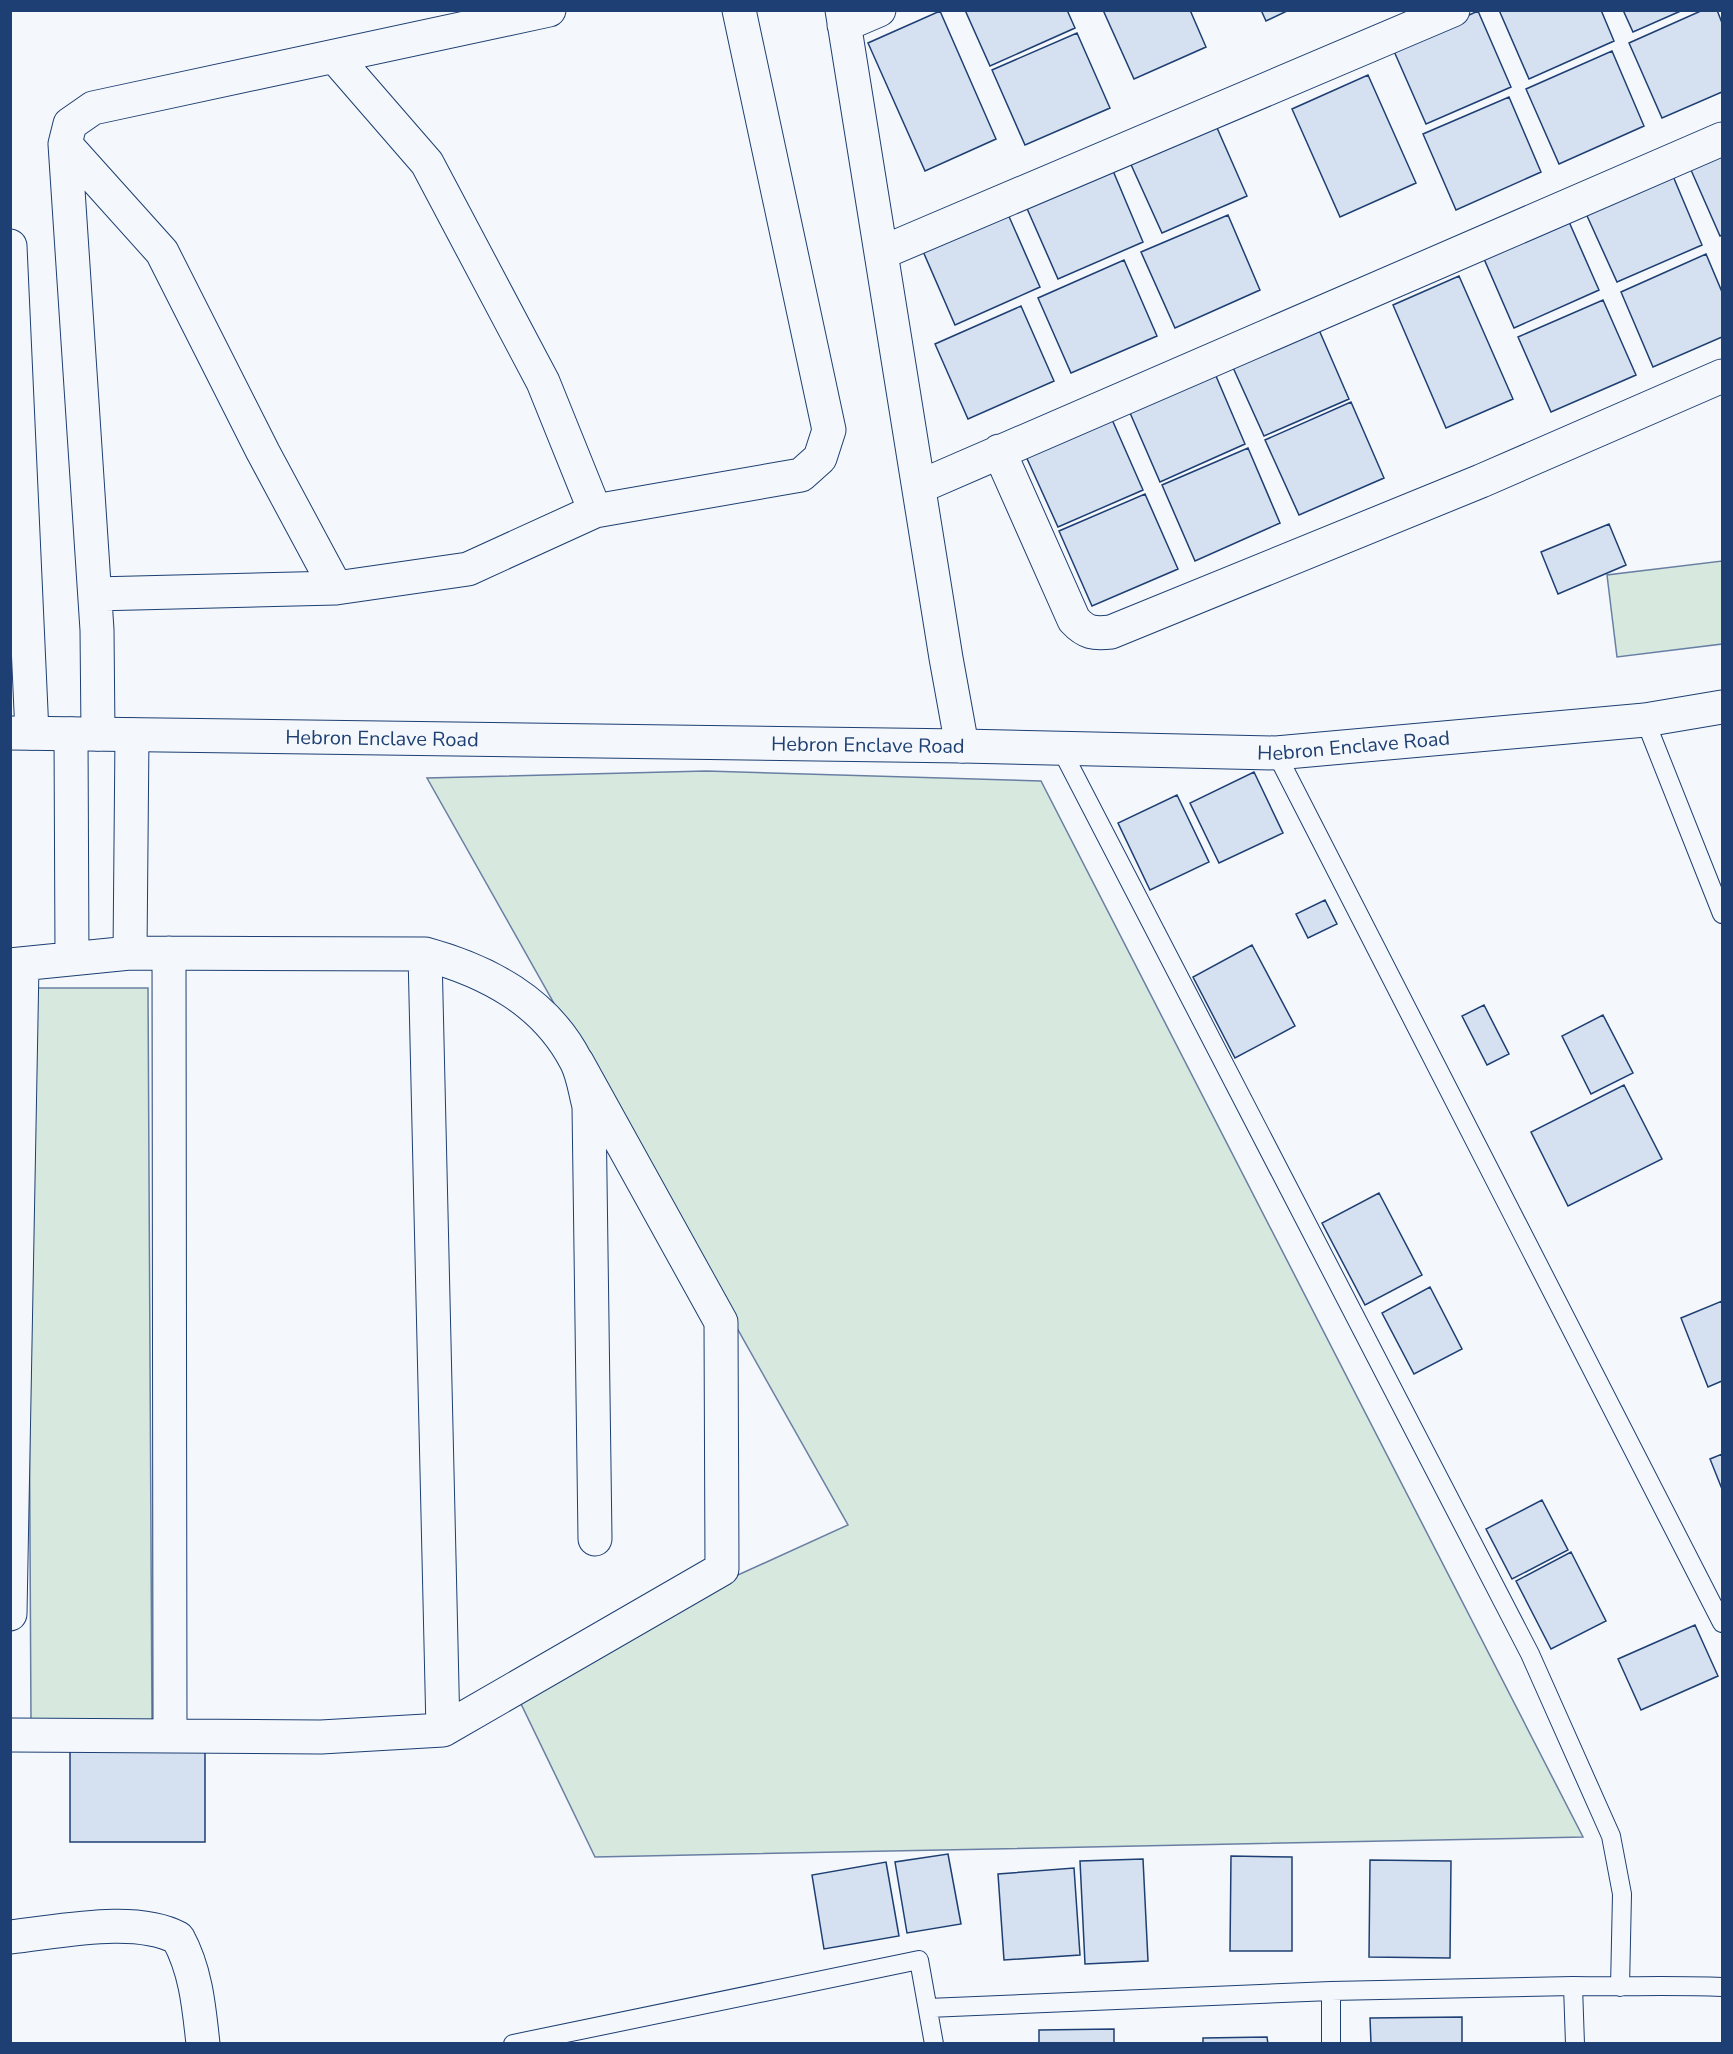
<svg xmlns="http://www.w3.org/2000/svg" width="1733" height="2054" font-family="'Nunito Sans',sans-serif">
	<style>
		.green { fill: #d7e8df; stroke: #687fa3; stroke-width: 1.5 }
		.building { fill: #d5e0f0; stroke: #1d3f73; stroke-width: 1.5 }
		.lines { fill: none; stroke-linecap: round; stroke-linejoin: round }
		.service-casing { stroke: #1d3f73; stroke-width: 20 }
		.minor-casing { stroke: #1d3f73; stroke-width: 35 }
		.tertiary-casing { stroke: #1d3f73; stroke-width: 35 }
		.service { stroke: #f4f7fb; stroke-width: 18 }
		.minor { stroke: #f4f7fb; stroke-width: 33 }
		.tertiary { stroke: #f4f7fb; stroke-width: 33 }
		.labels { text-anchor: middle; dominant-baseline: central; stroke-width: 4.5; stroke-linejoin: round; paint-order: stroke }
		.street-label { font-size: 20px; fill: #1d3f73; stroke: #f4f7fb }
	</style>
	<rect width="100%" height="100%" fill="#f4f7fb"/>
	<path class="green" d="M1722,561V644L1617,657L1607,575Z
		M706,771L1041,781L1583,1837L595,1857L509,1679L848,1525L427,778Z
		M27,988H148L152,1722H31Z"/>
	<path class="building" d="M965,10H1067L1075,28L990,66Z
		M1103,10H1190L1206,47L1134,79Z
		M1261,10H1289L1266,21Z
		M1499,10H1601L1614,41L1529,79Z
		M1623,10H1683L1633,32Z
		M1703,10H1717L1722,23V92L1662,118L1629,43Z
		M940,11L996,139L925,171L868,43Z
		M1478,11L1511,87L1426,124L1393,49Z
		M1077,33L1110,108L1025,145L992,70Z
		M1612,51L1644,126L1559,164L1526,89Z
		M1368,75L1416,183L1340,217L1292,109Z
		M1509,97L1541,172L1456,210L1423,134Z
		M1214,121L1247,196L1162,233L1128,158Z
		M1722,146V235L1720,236L1687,161Z
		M1111,166L1143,242L1058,279L1025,204Z
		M1670,169L1702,245L1617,282L1583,207Z
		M1007,212L1040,287L955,325L922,249Z
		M1228,215L1260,290L1175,328L1141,252Z
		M1566,215L1599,290L1514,328L1481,252Z
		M1706,254L1722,292V337L1653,367L1621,292Z
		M1124,260L1157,336L1071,373L1038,298Z
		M1459,276L1513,399L1446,428L1393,305Z
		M1603,300L1636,375L1551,412L1518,337Z
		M1021,306L1054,381L968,419L935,344Z
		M1316,323L1349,399L1264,436L1230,361Z
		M1213,369L1245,444L1160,482L1127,406Z
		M1351,402L1384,478L1299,515L1265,440Z
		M1110,415L1143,490L1058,527L1024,452Z
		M1248,448L1280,523L1195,561L1162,485Z
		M1145,494L1178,569L1092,606L1059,531Z
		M1609,524L1626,565L1558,594L1541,552Z
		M1254,772L1283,833L1219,863L1190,803Z
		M1177,795L1209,862L1150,890L1118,823Z
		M1325,900L1337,924L1308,938L1296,914Z
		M1252,945L1295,1026L1235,1058L1193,977Z
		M1484,1005L1509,1054L1487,1065L1462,1016Z
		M1603,1015L1633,1073L1591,1094L1562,1036Z
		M1624,1085L1662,1159L1568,1206L1531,1132Z
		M1379,1193L1422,1275L1365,1305L1322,1223Z
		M1430,1287L1462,1349L1414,1374L1382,1313Z
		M1722,1301V1381L1708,1387L1681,1318Z
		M1722,1454V1489L1710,1459Z
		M1542,1500L1568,1550L1512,1579L1486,1529Z
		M1571,1552L1606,1621L1551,1649L1516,1581Z
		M1695,1625L1718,1676L1641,1710L1618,1659Z
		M70,1743H205V1842H70Z
		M948,1854L961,1924L907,1933L895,1862Z
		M1231,1856L1292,1857V1951H1230Z
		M1143,1859L1148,1961L1085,1964L1080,1861Z
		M1370,1860L1451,1861L1450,1958L1369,1957Z
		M886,1862L899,1936L824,1949L812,1875Z
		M1074,1868L1080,1955L1004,1960L998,1874Z
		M1462,2017V2044H1371L1370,2018Z
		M1114,2029V2044H1039V2030Z
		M1267,2037L1268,2044H1203V2038Z"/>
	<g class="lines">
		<g class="service-casing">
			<path id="service" d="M1645,720L1722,914
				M1061,749L1530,1654L1611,1836L1622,1894L1620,1987
				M1276,753L1722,1623
				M1573,1986C1623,1987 1672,1985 1722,1987
				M1331,1991V2044
				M928,2008L1331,1991L1573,1986L1575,2044
				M513,2044L919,1960L934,2044"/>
		</g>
		<g class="minor-casing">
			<path id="minor" d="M842,10L946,658L962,746
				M844,25L879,10
				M335,57L427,163L543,382L595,511
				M65,144L162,252L263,452L336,588
				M10,246L32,733
				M881,253L1453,10
				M999,451L1074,620C1086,633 1094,634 1111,632L1481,481L1722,376
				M919,487L1722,139
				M95,594L336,588L468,569L595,511L801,475L820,458L829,430L739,10
				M71,734L72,957
				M98,734L97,630L65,144L70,124L93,108L549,10
				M130,953L132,735
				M169,953L170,1736
				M425,954C487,971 545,1001 576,1061C583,1074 585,1091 589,1106L595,1539
				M10,965L130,953L425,954L443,1730
				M10,1614L22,965
				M10,1735L321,1737L443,1730L722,1569L721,1322L577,1062
				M10,1937C59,1932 135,1915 178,1938C196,1971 199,2007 203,2044"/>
		</g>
		<g class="tertiary-casing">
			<g id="tertiary">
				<path id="s1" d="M10,733L962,746L1276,753L1645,720L1722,707"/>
			</g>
		</g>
		<use href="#service" class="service"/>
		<use href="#minor" class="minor"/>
		<use href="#tertiary" class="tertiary"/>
	</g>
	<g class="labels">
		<g class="street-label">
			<text stroke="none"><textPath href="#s1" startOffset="372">Hebron Enclave Road</textPath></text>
			<text stroke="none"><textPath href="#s1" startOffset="1344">Hebron Enclave Road</textPath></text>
			<text stroke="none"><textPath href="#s1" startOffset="858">Hebron Enclave Road</textPath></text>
		</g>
	</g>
	<rect width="1733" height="2054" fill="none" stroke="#1d3f73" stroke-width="24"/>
</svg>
